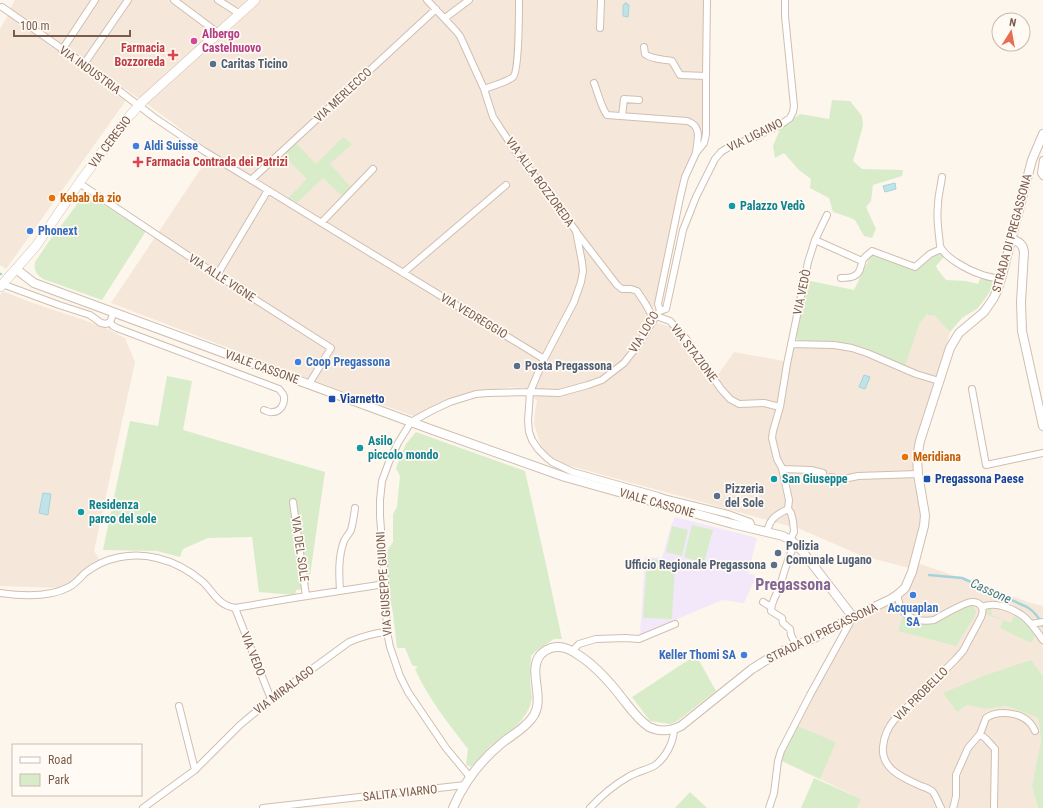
<svg xmlns="http://www.w3.org/2000/svg" width="1043" height="808" font-family="'Roboto Condensed',sans-serif">
	<style>
		.residential { fill: #f5e8da }
		.education { fill: #f3e8fa }
		.green { fill: #d8ecc9 }
		.water { fill: #bfe3e8; stroke: #a5d3da }
		.lines { fill: none; stroke-linecap: round; stroke-linejoin: round }
		.stream { stroke: #a5d3da; stroke-width: 2.5 }
		.minor-casing { stroke: #d1beb0; stroke-width: 8 }
		.tertiary-casing { stroke: #d1beb0; stroke-width: 10 }
		.secondary-casing { stroke: #d6c0b0; stroke-width: 10 }
		.minor { stroke: #fff; stroke-width: 6 }
		.tertiary { stroke: #fff; stroke-width: 8 }
		.secondary { stroke: #fff; stroke-width: 9 }
		.hotel-dot { fill: #d1479c; stroke: #fffaf3; stroke-width: 1.5 }
		.health-dot { fill: #e0444e; stroke: #fffaf3; stroke-width: 1.5 }
		.service-dot { fill: #5c6f8a; stroke: #fffaf3; stroke-width: 1.5 }
		.shop-dot { fill: #3f7fe0; stroke: #fffaf3; stroke-width: 1.5 }
		.food-dot { fill: #e8710a; stroke: #fffaf3; stroke-width: 1.5 }
		.culture-dot { fill: #0f9aa8; stroke: #fffaf3; stroke-width: 1.5 }
		.transit-dot { fill: #1a4fb4; stroke: #fffaf3; stroke-width: 1.5 }
		.labels { text-anchor: middle; dominant-baseline: central; stroke-width: 3.5; stroke-linejoin: round; paint-order: stroke }
		.hotel-label { font-size: 12px; font-weight: bold; fill: #b23c85; stroke: #fffaf3; text-anchor: start }
		.health-label { font-size: 12px; font-weight: bold; fill: #be3a42; stroke: #fffaf3; text-anchor: end }
		.service-label { font-size: 12px; font-weight: bold; fill: #4e5e75; stroke: #fffaf3; text-anchor: start }
		.street-label { font-size: 12px; fill: #7a5c4d; stroke: #fffaf3 }
		.shop-label { font-size: 12px; font-weight: bold; fill: #366cbe; stroke: #fffaf3; text-anchor: start }
		.food-label { font-size: 12px; font-weight: bold; fill: #c56008; stroke: #fffaf3; text-anchor: start }
		.culture-label { font-size: 12px; font-weight: bold; fill: #0d838f; stroke: #fffaf3; text-anchor: start }
		.transit-label { font-size: 12px; font-weight: bold; fill: #164399; stroke: #fffaf3; text-anchor: start }
		.water-label { font-size: 13px; font-style: italic; fill: #437c86; stroke: #fffaf3 }
		.district-label { font-size: 16px; font-weight: bold; fill: #846695; stroke: #fffaf3 }
	</style>
	<rect width="100%" height="100%" fill="#fdf6ec"/>
	<path class="residential" d="M15,0H711L702,142L682,184L655,302L649,320L683,331L717,376L734,352L789,362L793,348L801,342L851,344L866,348L919,325L927,314L930,316L934,314L950,332L920,447L921,524L909,568L860,555L800,529L563,464L551,457L542,449L534,424L535,412L537,401L525,388L511,387L498,389L464,394L448,400L414,416L323,384L111,303L212,152L143,101L9,11Z
		M8,15L102,78L127,99L6,269L0,265V29Z
		M3,291L30,302L84,320L108,329L125,338L135,362L94,551L100,560L85,569L63,588L0,586V295Z
		M915,562L1031,603L1043,606V676L1031,660L967,705L985,709L1007,706L1038,718L1041,740L1032,786L1038,808H857L861,799L780,760L853,617L897,595Z"/>
	<path class="education" d="M675,517L757,538L748,573L756,576V579L773,584L771,587L753,583L744,603L722,600L640,635L645,557L662,558L671,526Z"/>
	<path class="green" d="M832,100L850,101L862,116L863,126L853,161L862,169L903,170L902,176L873,185L871,201L866,207L876,229L872,238L864,236L855,220L848,217L833,212L829,198L810,188L811,179L799,170L784,153L775,158L773,146L780,129L800,114L829,119Z
		M343,137L352,144L330,164L351,187L342,196L323,178L297,203L288,198L307,179L282,154L295,142L316,164Z
		M83,193L88,195L146,231L102,300L43,279C36,274 34,271 35,262L56,231L60,227L78,203V198Z
		M939,252L944,257L936,266L938,270L946,280L966,281L978,284L981,277L993,281V286L987,296L978,308L962,318L950,332L934,315L930,316L927,314L919,325L905,366L866,348L851,344L808,342H801L796,338L806,280L854,290L872,253L915,268L920,267Z
		M167,376L192,381L183,430L325,472L308,589L296,590L295,595L259,592L252,537L208,538L183,549L180,557L157,551L103,550L130,421L158,426Z
		M416,432L525,471L547,569L562,639H554L536,651L531,656L530,680L532,698L530,706L526,714L520,722L514,728L490,746L471,767L466,765L468,749C448,723 428,698 415,669L418,667L412,665L405,648H397L393,613L388,590L383,557L393,542V514L397,507L400,476L396,468L398,463L406,444Z
		M692,525L713,530L704,563L684,557Z
		M672,526L688,530L682,556L666,552Z
		M647,559L675,561L672,619L643,618Z
		M968,605L973,606L976,611L975,616L956,646L898,631L902,618C913,621 923,625 933,623Z
		M991,607L992,615L1011,623L1014,616L1026,622L1035,636L1031,643L1000,628L1003,620L985,614L986,611Z
		M696,655L716,691L676,722L670,724L650,721L632,697Z
		M1031,660L1043,676V808H1038L1032,786L1041,740L1038,718L1007,706L985,709L967,705L957,712L943,693L986,675Z
		M797,726L836,742L820,779L780,760Z
		M814,778L861,799L857,808H801Z
		M690,792L707,808H675Z"/>
	<path class="water" d="M625,3H627V5H629L628,17L623,16V5L625,4Z
		M895,183L896,189L885,192L883,186Z
		M864,375L870,377L865,389L859,387Z
		M43,493L51,494L48,515L39,513Z"/>
	<g class="lines">
		<path class="stream" d="M0,274H1
			M929,575L962,578L1027,607C1035,612 1039,617 1043,626"/>
		<g class="minor-casing">
			<path id="minor" d="M174,0L218,33
				M218,0L240,14
				M427,0L456,31L460,36L484,89L493,117L516,152L576,231L582,262L583,271L581,282L574,302L544,359L530,392L528,421L529,432L532,440L538,449L547,458L552,462L573,472L658,496L667,499L728,514L750,522L751,524L752,529
				M2,7L84,64L155,118L204,151L544,359
				M445,18L469,0
				M600,28L601,0
				M644,47L645,54C653,60 663,59 672,61L680,75L706,76
				M62,50L95,0
				M84,64L128,0
				M594,83C598,93 601,107 607,115L687,121C703,126 697,141 696,153
				M484,89C490,87 509,81 513,77C519,72 519,12 519,0
				M622,116L624,99L639,100
				M1043,160L1041,173L1043,176
				M942,177C941,186 938,195 938,205C936,219 939,232 940,246C945,258 968,270 980,274C987,277 995,278 1001,279
				M251,180L436,9
				M79,183L217,275L331,348L309,384
				M322,222L373,169
				M577,233L617,285L622,289H631L637,291L645,303L650,312L656,316L670,321L687,340L721,389L730,399L739,404L764,403L780,407
				M815,240L862,261
				M403,273L506,185
				M217,275L268,190
				M841,278C851,278 859,277 861,266C862,265 862,261 863,260C865,256 869,254 872,251L915,267L930,254L941,249
				M2,284L59,305L90,315L101,323L106,324L110,322
				M660,311L666,309L683,230L696,197L715,159L721,152L729,147L755,137L780,125L790,118L793,112L794,106L785,16V0
				M660,311L658,304L680,198L685,177L696,153L704,143L706,134V76L707,0
				M114,312L110,322L113,326L117,328L279,389C281,392 284,394 284,397C285,404 280,412 273,412C270,413 267,411 264,410
				M791,344L834,345L852,348L867,353L916,374L939,381
				M972,389L986,465L1043,453
				M782,469L811,470L823,473
				M831,477L835,478L844,479L858,476L918,474
				M293,502L306,596
				M767,532C770,518 776,515 788,509
				M790,540L794,532L793,521L791,513L788,509L789,500L782,468L777,459L772,438L773,431L780,407L787,364L808,262L815,240L827,215
				M795,544C788,557 784,572 780,586C777,594 771,602 771,611L782,618L783,623L790,629L791,635L796,645
				M340,591C339,574 338,557 344,541C346,537 349,534 351,530C353,523 354,515 355,508
				M0,593C21,596 49,598 69,587C75,584 80,578 85,573C105,557 132,552 157,558C174,562 189,570 203,582C211,589 216,601 226,605C229,607 232,607 235,608L294,598L385,584
				M897,595C899,600 899,607 903,611C909,620 924,622 934,620C941,616 965,602 972,602C975,602 979,603 981,606C984,610 982,616 979,621L963,651L955,660L895,719C888,727 884,735 883,747C881,769 903,778 921,786C925,787 929,789 932,791C936,795 938,803 941,808
				M763,602L771,607
				M982,607C994,601 1012,608 1023,616C1031,622 1037,632 1043,640
				M235,608L271,699
				M1031,624L1043,622
				M572,651L579,644L596,639L625,638L639,639L675,624
				M179,706L195,770
				M980,734L986,739L995,749L994,808
				M470,777L446,748L408,692L400,676L390,647L387,632L385,584L380,516V500L382,481L389,462L398,443L411,422L431,411L450,402L476,394L488,393L530,392L559,393L588,385L602,380L624,363L638,345L656,316L660,311
				M143,808L195,770L240,725L271,699L349,642C361,637 373,633 387,632
				M263,808L465,785
				M590,808C601,796 614,785 628,777C636,772 646,770 654,766C665,759 674,742 674,729
				M769,808L774,793L778,761L781,751L810,695L853,617
				M953,808L954,805L956,796V775L968,748L980,734L986,718C998,710 1020,712 1030,723C1032,725 1034,729 1035,731"/>
		</g>
		<g class="tertiary-casing">
			<path id="tertiary" d="M1012,239C1019,242 1023,244 1024,252L1021,302L1022,331L1043,426
				M16,269L34,283L430,429L565,477L733,524L783,536L792,541L803,552L853,617
				M453,808C464,782 480,761 502,743C512,735 524,729 532,718C547,699 526,671 541,654C544,651 548,649 551,648C561,645 569,649 577,654C595,665 609,681 622,698C630,708 638,720 649,727C659,732 671,731 681,726L752,669L768,659L785,650L814,638L853,617L891,599L897,595L905,588L912,572L924,526L925,515L918,474L917,457L920,441L950,348L959,333L984,312L993,299L997,291L1001,279L1027,179L1032,160L1043,134"/>
		</g>
		<g class="secondary-casing">
			<path id="secondary" d="M0,287L36,246L79,183L124,122L143,101L255,0"/>
		</g>
		<use href="#minor" class="minor"/>
		<use href="#tertiary" class="tertiary"/>
		<use href="#secondary" class="secondary"/>
	</g>
	<circle class="hotel-dot" cx="194" cy="41" r="4"/>
	<g class="health-dot">
		<path d="M171 49h4v4h4v4h-4v4h-4v-4h-4v-4h4z"/>
		<path d="M136 156h4v4h4v4h-4v4h-4v-4h-4v-4h4z"/>
	</g>
	<g class="service-dot">
		<circle cx="213" cy="64" r="4"/>
		<circle cx="517" cy="366" r="4"/>
		<circle cx="717" cy="496" r="4"/>
		<circle cx="778" cy="553" r="4"/>
		<circle cx="774" cy="565" r="4"/>
	</g>
	<g class="shop-dot">
		<circle cx="136" cy="146" r="4"/>
		<circle cx="30" cy="231" r="4"/>
		<circle cx="298" cy="362" r="4"/>
		<circle cx="913" cy="595" r="4"/>
		<circle cx="744" cy="655" r="4"/>
	</g>
	<g class="food-dot">
		<circle cx="52" cy="198" r="4"/>
		<circle cx="905" cy="457" r="4"/>
	</g>
	<g class="culture-dot">
		<circle cx="732" cy="206" r="4"/>
		<circle cx="360" cy="448" r="4"/>
		<circle cx="774" cy="479" r="4"/>
		<circle cx="81" cy="512" r="4"/>
	</g>
	<g class="transit-dot">
		<rect x="328" y="395" width="8" height="8" rx="2"/>
		<rect x="923" y="475" width="8" height="8" rx="2"/>
	</g>
	<g class="labels">
		<g class="hotel-label">
			<text x="202" y="34">Albergo<tspan x="202" dy="14">Castelnuovo</tspan></text>
		</g>
		<g class="health-label">
			<text x="165" y="48">Farmacia<tspan x="165" dy="14">Bozzoreda</tspan></text>
			<text x="146" y="162" text-anchor="start">Farmacia Contrada dei Patrizi</text>
		</g>
		<g class="service-label">
			<text x="221" y="64">Caritas Ticino</text>
			<text x="525" y="366">Posta Pregassona</text>
			<text x="725" y="489">Pizzeria<tspan x="725" dy="14">del Sole</tspan></text>
			<text x="786" y="546">Polizia<tspan x="786" dy="14">Comunale Lugano</tspan></text>
			<text x="766" y="565" text-anchor="end">Ufficio Regionale Pregassona</text>
		</g>
		<g class="street-label">
			<text transform="translate(90 70) rotate(36)">VIA INDUSTRIA</text>
			<text transform="translate(343 95) rotate(-43)">VIA MERLECCO</text>
			<text transform="translate(755 135) rotate(-26)">VIA LIGAINO</text>
			<text transform="translate(110 142) rotate(-53)">VIA CERESIO</text>
			<text transform="translate(540 182) rotate(54)">VIA ALLA BOZZOREDA</text>
			<text transform="translate(1012 233) rotate(-75)">STRADA DI PREGASSONA</text>
			<text transform="translate(222 278) rotate(33)">VIA ALLE VIGNE</text>
			<text transform="translate(802 292) rotate(-78)">VIA VEDÒ</text>
			<text transform="translate(474 316) rotate(31)">VIA VEDREGGIO</text>
			<text transform="translate(644 332) rotate(-59)">VIA LOCO</text>
			<text transform="translate(694 353) rotate(53)">VIA STAZIONE</text>
			<text transform="translate(262 367) rotate(20)">VIALE CASSONE</text>
			<text transform="translate(657 503) rotate(16)">VIALE CASSONE</text>
			<text transform="translate(300 549) rotate(82)">VIA DEL SOLE</text>
			<text transform="translate(384 584) rotate(-94)">VIA GIUSEPPE GUIONI</text>
			<text transform="translate(822 633) rotate(-26)">STRADA DI PREGASSONA</text>
			<text transform="translate(253 654) rotate(68)">VIA VEDO</text>
			<text transform="translate(284 690) rotate(-37)">VIA MIRALAGO</text>
			<text transform="translate(921 694) rotate(-45)">VIA PROBELLO</text>
			<text transform="translate(400 793) rotate(-6)">SALITA VIARNO</text>
		</g>
		<g class="shop-label">
			<text x="144" y="146">Aldi Suisse</text>
			<text x="38" y="231">Phonext</text>
			<text x="306" y="362">Coop Pregassona</text>
			<text x="913" y="608" text-anchor="middle">Acquaplan<tspan x="913" dy="14">SA</tspan></text>
			<text x="736" y="655" text-anchor="end">Keller Thomi SA</text>
		</g>
		<g class="food-label">
			<text x="60" y="198">Kebab da zio</text>
			<text x="913" y="457">Meridiana</text>
		</g>
		<g class="culture-label">
			<text x="740" y="206">Palazzo Vedò</text>
			<text x="368" y="441">Asilo<tspan x="368" dy="14">piccolo mondo</tspan></text>
			<text x="782" y="479">San Giuseppe</text>
			<text x="89" y="505">Residenza<tspan x="89" dy="14">parco del sole</tspan></text>
		</g>
		<g class="transit-label">
			<text x="340" y="399">Viarnetto</text>
			<text x="935" y="479">Pregassona Paese</text>
		</g>
		<g class="water-label">
			<text transform="translate(991 591) rotate(24)">Cassone</text>
		</g>
		<g class="district-label">
			<text x="793" y="584">Pregassona</text>
		</g>
	</g>
	<rect x="12" y="744" width="130" height="52" fill="#fffaf3" stroke="#cabbb1"/>
	<rect x="20" y="757" width="20" height="6" fill="#ffffff" stroke="#cabbb1"/>
	<text x="48" y="764" font-size="12" fill="#7a5c4d">Road</text>
	<rect x="20" y="774" width="20" height="12" fill="#d8ecc9" stroke="#cabbb1"/>
	<text x="48" y="784" font-size="12" fill="#7a5c4d">Park</text>
	<g transform="translate(1011 32) rotate(11)"><circle r="19" fill="#fffaf3" stroke="#cabbb1"/>
	<path d="M0-3L7 15L0 10L-7 15Z" fill="#e76f51"/>
	<text y="-6" font-size="11" font-weight="bold" text-anchor="middle" fill="#7a5c4d">N</text>
	</g>
	<path d="M14 30v6h116v-6" fill="none" stroke="#7a5c4d" stroke-width="2"/>
	<text x="20" y="30" font-size="12" fill="#7a5c4d" stroke="#fffaf3" stroke-width="3" paint-order="stroke">100 m</text>
</svg>
